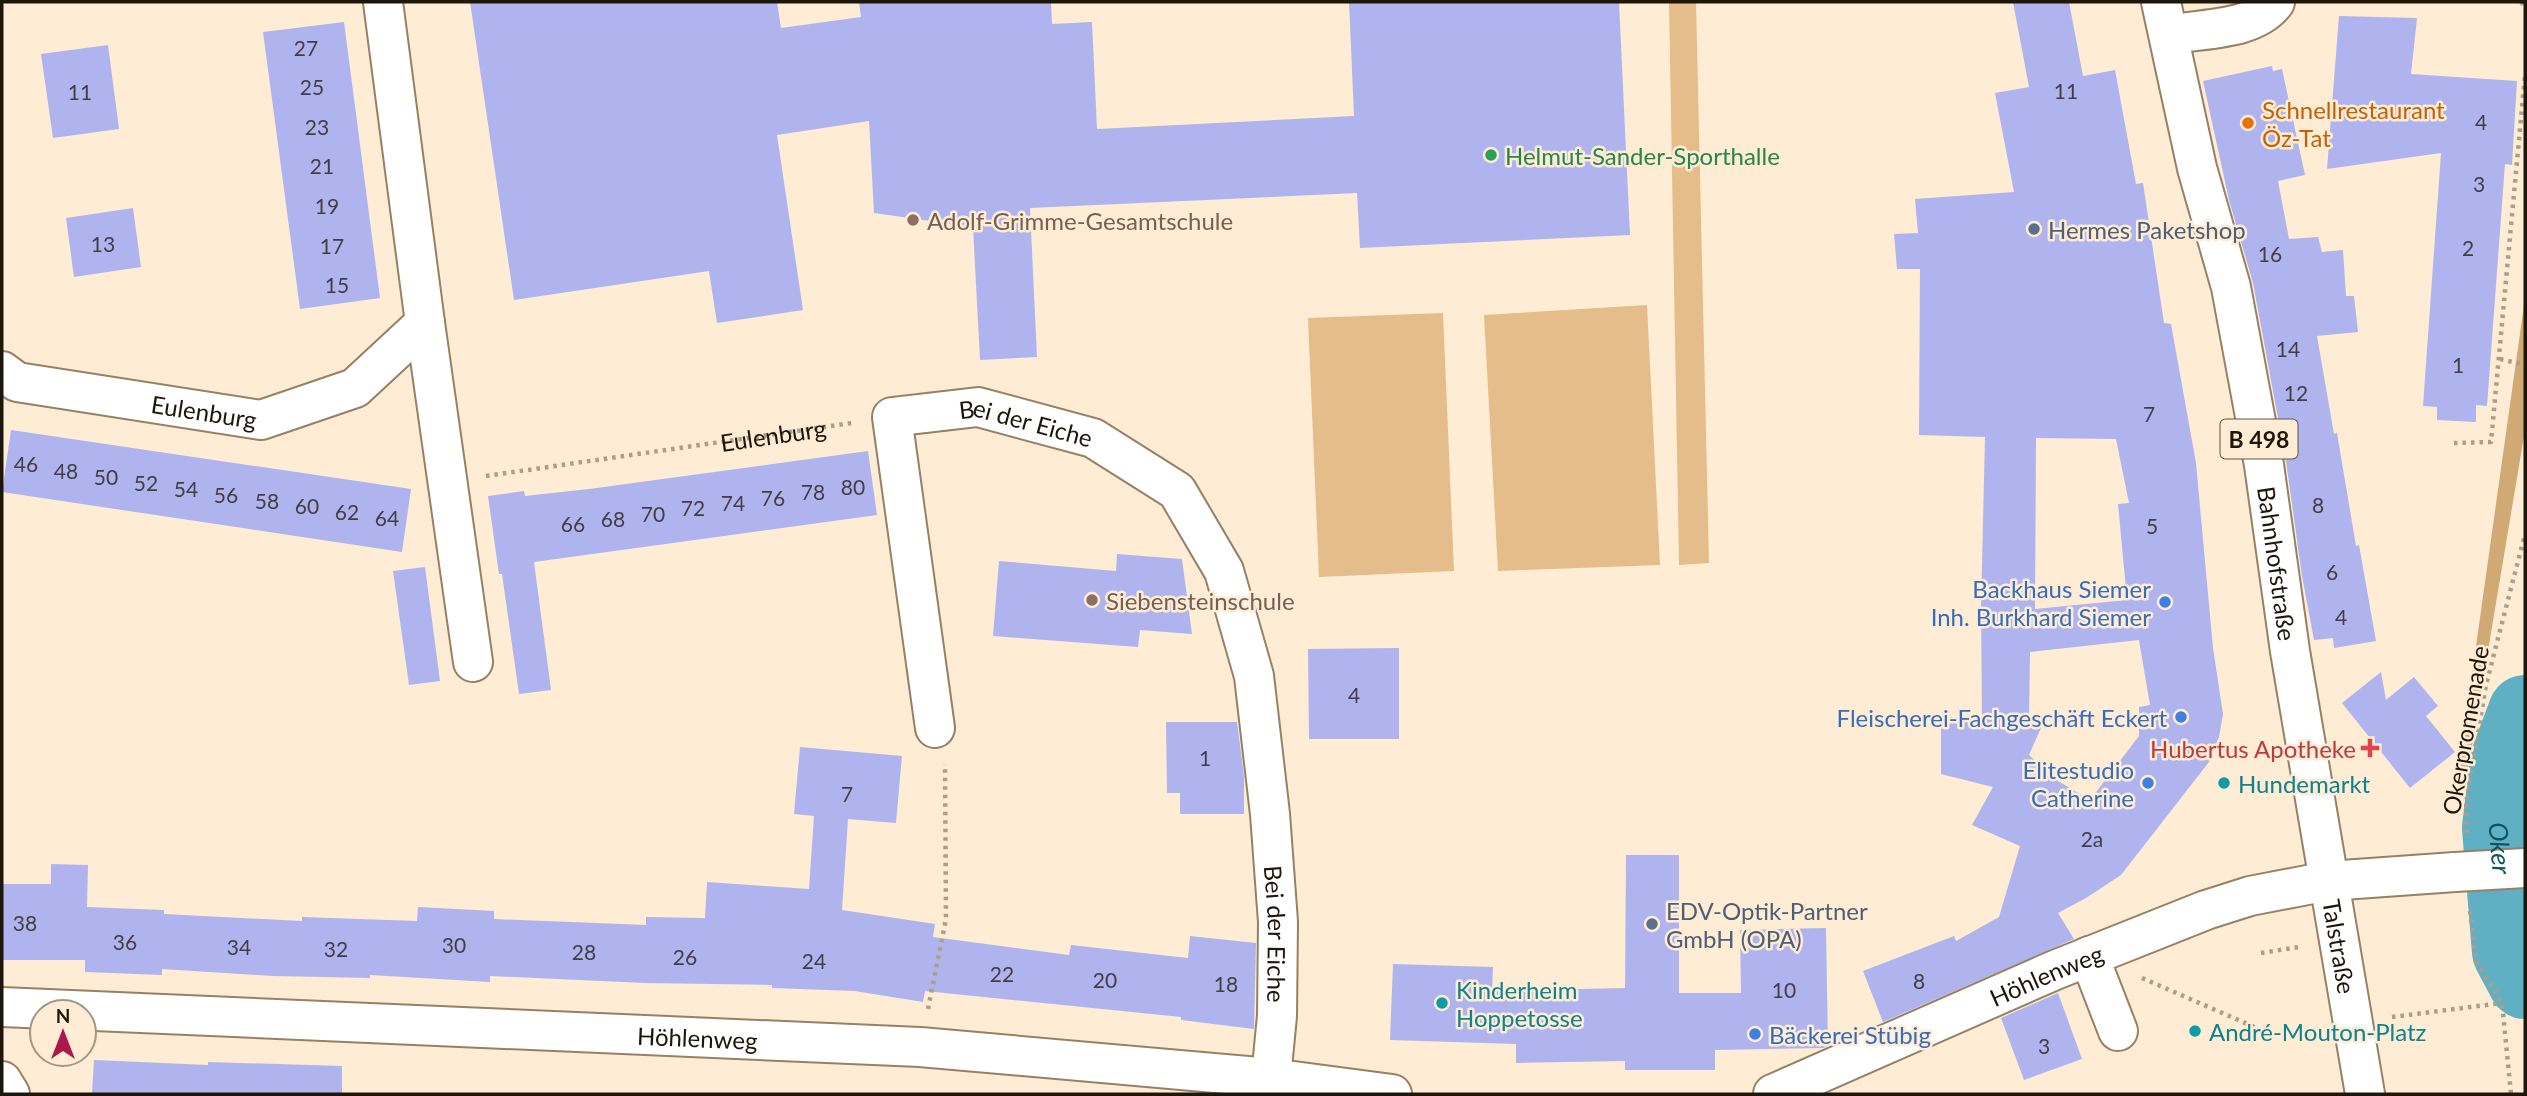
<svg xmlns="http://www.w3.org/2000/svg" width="2527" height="1096" font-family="Lato,sans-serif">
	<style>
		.green { fill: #e4bd8a }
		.forest { fill: #d0a974 }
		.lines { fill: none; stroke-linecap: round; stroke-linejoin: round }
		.river { stroke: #5fb0c2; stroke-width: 74 }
		.building { fill: #afb4ee; fill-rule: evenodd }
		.minor-casing { stroke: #968166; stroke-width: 42 }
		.major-casing { stroke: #968166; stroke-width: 42 }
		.path { stroke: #ad9e8b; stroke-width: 4.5; stroke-dasharray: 3.5 5; stroke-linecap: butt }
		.minor { stroke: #fff; stroke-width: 38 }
		.major { stroke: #fff; stroke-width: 38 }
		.minor-bridge-casing { stroke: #968166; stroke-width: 42; stroke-linecap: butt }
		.minor-bridge { stroke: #fff; stroke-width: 38 }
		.food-dot { fill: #e8710a; stroke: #feecd4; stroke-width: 2.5 }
		.leisure-dot { fill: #2e9e5b; stroke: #feecd4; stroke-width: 2.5 }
		.education-dot { fill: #8d6e63; stroke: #feecd4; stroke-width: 2.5 }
		.service-dot { fill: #5c6f8a; stroke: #feecd4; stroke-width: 2.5 }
		.shop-dot { fill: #3f7fe0; stroke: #feecd4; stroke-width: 2.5 }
		.health-dot { fill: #e0444e; stroke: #feecd4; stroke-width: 2.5 }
		.culture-dot { fill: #0f9aa8; stroke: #feecd4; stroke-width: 2.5 }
		.labels { text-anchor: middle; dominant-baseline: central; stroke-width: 5; stroke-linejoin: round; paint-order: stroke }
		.number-label { font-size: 21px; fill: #423e44 }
		.shield { fill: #feecd4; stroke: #615647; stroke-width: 2 }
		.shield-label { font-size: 23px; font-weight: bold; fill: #1e160b }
		.food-label { font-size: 24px; fill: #c56008; stroke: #feecd4; text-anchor: start }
		.leisure-label { font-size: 24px; fill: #27864d; stroke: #feecd4; text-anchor: start }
		.education-label { font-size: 24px; fill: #785e54; stroke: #feecd4; text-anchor: start }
		.service-label { font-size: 24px; fill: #4e5e75; stroke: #feecd4; text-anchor: start }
		.street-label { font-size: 24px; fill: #1e160b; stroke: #feecd4 }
		.shop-label { font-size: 24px; fill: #366cbe; stroke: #feecd4; text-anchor: end }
		.health-label { font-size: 24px; fill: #be3a42; stroke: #feecd4; text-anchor: end }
		.culture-label { font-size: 24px; fill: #0d838f; stroke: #feecd4; text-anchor: start }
		.water-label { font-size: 26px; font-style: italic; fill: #0d5461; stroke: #feecd4 }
	</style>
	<rect width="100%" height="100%" fill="#feecd4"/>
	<path class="green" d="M1669,2H1696L1709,563L1679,565Z
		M1647,305L1660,565L1498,571L1484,315Z
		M1443,313L1454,571L1319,577L1308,318Z"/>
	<path class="forest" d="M2525,298V430L2466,782L2459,767Z"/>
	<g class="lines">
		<path class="river" id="s1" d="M2525,712L2507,760L2499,828L2509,952L2525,982"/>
	</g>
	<path class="building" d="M470,2H777L781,28L861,17L859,2H1051L1052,24L1092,22L1097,129L1354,116L1349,2H1619L1630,235L1360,248L1357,193L1030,208L1037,357L980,360L973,227L874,213L869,121L777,135L803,310L717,323L709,271L514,300Z
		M2013,2H2069L2083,76L2115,70L2136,184L2143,183L2164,323L2171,324L2196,463L2213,648L2223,714L2219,737L2209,762L2121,875L2086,898L2058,913L2074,939L1883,1022L1863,971L1954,936L1956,941L1999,917L2020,846L1972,825L1993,787L1941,774V720L1982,719L1981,607L1985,437L1919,435L1920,269H1897L1894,234L1918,233L1915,199L2014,192L1995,93L2029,87ZM2036,438L2116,439L2129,503L2118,504L2127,600L2035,609ZM2139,640L2150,705L2139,707V736L2090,800L2058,781L2029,755L2045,719H2029L2030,652Z
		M2339,16L2417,18L2411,74L2517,81L2512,165L2505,164L2487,406L2476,405V422L2437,420V407L2423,406L2441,153L2327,169Z
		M344,22L380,298L300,309L263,32Z
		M108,45L119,129L53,138L41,54Z
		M2272,66L2273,71L2282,69L2305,175L2278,181L2289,239L2318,237L2322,252L2343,250L2346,296H2354L2358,332L2317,336L2334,434L2337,433L2356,546L2359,545L2376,641L2334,648L2333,638L2314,640L2302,576L2286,461L2253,283L2229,200L2203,81Z
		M133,208L141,267L74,277L66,218Z
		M11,430L411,489L402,552L2,492Z
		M868,451L877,515L534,562L551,690L519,694L502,574H499L488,496L524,491L525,496L589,489Z
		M1117,554L1182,559L1192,634L1140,630L1138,647L993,636L999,561L1116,571Z
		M425,567L440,681L409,685L393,571Z
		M1399,648V739H1309L1308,649Z
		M2381,672L2386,700L2414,677L2438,706L2426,716L2455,752L2410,788L2342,703Z
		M1166,722H1237L1244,776V814H1180V793H1167Z
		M800,747L902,756L896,823L848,819L842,910L935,924L933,937L1069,955L1071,945L1188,958L1190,936L1256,943L1254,1029L1181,1020V1017L925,991L923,1002L855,991L772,988V985L645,983L490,976V982L370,975V978L274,976L162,969V975L85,972V960H2V884H51V864L88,865L87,907L164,910V914L302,921V917L417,921L418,907L494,911V919L646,925V917L705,918L707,882L809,889L814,816L794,814Z
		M1626,855H1679V993H1741L1740,930L1826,928L1828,1046L1823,1048L1715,1050V1070H1625V1061L1516,1063V1044L1390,1040L1393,964L1493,967L1492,991L1625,988Z
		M2058,993L2082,1059L2024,1080L2001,1018Z
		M94,1060L208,1065V1062L342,1066V1094H92Z"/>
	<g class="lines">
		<g class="minor-casing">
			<g id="minor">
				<path d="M2169,35C2202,28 2254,31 2275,2"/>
				<path d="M425,323L473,662"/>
				<path id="s3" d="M2,371L17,382L261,420L355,388L425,323L383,2"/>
				<path id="s4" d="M935,728L892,417L978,407L1093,438L1177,491L1224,571L1254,676L1270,814L1278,922L1277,1016L1271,1078"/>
				<path d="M2089,956L2118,1031"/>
				<path id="s5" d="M2,1007L920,1047L1271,1078L1392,1094"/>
				<path d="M2,1081L10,1094"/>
				<path id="s6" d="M1773,1094L2055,970L2206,910L2250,896L2328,881L2455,872"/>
			</g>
		</g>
		<g class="major-casing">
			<g id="major">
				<path id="s7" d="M2161,2L2197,168L2231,287L2264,465L2290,651L2365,1094"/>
			</g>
		</g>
		<g class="path">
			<path d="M2521,2L2525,6"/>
			<path d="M2500,359L2525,365"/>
			<path d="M2454,443L2491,442L2525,75"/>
			<path id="s2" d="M486,476L852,423"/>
			<path d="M2467,833L2466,802L2486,685L2525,534"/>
			<path d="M2470,911L2476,961L2502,1003L2511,1094"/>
			<path d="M2261,953L2299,947"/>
			<path d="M2142,978L2275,1036"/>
			<path d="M928,1009L946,919L945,764"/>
			<path d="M2392,1017L2502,1003"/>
		</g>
		<use href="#minor" class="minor"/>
		<use href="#major" class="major"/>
		<g class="minor-bridge-casing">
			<path id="minor-bridge" d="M2455,872L2525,868"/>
		</g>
		<use href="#minor-bridge" class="minor-bridge"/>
	</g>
	<circle class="food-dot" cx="2248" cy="123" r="7"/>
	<circle class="leisure-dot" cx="1491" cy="155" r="7"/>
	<g class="education-dot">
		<circle cx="913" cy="220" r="7"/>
		<circle cx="1092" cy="600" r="7"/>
	</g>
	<g class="service-dot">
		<circle cx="2034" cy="229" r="7"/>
		<circle cx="1652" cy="924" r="7"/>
	</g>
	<g class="shop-dot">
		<circle cx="2165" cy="602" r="7"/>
		<circle cx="2181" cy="717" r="7"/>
		<circle cx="2148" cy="783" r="7"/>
		<circle cx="1755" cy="1034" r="7"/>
	</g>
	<path class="health-dot" d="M2366.5 737.5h7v7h7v7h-7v7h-7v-7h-7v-7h7z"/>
	<g class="culture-dot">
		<circle cx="2224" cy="783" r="7"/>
		<circle cx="1442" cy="1003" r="7"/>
		<circle cx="2195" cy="1031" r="7"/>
	</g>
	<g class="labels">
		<g class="number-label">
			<text x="306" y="47">27</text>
			<text x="312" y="86">25</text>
			<text x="2066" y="90">11</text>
			<text x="80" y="91">11</text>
			<text x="2481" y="121">4</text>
			<text x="317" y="126">23</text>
			<text x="322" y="165">21</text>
			<text x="2479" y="183">3</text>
			<text x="327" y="205">19</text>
			<text x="103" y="243">13</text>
			<text x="332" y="245">17</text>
			<text x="2468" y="247">2</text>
			<text x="2270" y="253">16</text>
			<text x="337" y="284">15</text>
			<text x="2288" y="348">14</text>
			<text x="2458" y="364">1</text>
			<text x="2296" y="392">12</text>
			<text x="2149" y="413">7</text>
			<text x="26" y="463">46</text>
			<text x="66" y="470">48</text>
			<text x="106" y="476">50</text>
			<text x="146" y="482">52</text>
			<text x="853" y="486">80</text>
			<text x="186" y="488">54</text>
			<text x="813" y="491">78</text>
			<text x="226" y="494">56</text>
			<text x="773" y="497">76</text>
			<text x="267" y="500">58</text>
			<text x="733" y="502">74</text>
			<text x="2318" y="504">8</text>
			<text x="307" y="505">60</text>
			<text x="693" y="507">72</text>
			<text x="347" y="511">62</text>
			<text x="653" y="513">70</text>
			<text x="387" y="517">64</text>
			<text x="613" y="518">68</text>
			<text x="573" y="523">66</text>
			<text x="2152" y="525">5</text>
			<text x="2332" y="571">6</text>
			<text x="2341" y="616">4</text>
			<text x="1354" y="694">4</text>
			<text x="1205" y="757">1</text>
			<text x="847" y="793">7</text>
			<text x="2092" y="838">2a</text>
			<text x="25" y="922">38</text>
			<text x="125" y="941">36</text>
			<text x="454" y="944">30</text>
			<text x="239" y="946">34</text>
			<text x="336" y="948">32</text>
			<text x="584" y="951">28</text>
			<text x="685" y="956">26</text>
			<text x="814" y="960">24</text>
			<text x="1002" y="973">22</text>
			<text x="1105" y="979">20</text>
			<text x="1919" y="980">8</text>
			<text x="1226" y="983">18</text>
			<text x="1784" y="989">10</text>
			<text x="2044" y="1045">3</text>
		</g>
		<rect class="shield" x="2220.5" y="419.5" width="77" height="39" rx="5"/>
		<g class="shield-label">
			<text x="2259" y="439">B 498</text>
		</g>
		<g class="food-label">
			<text x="2262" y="109">Schnellrestaurant<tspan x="2262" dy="28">Öz-Tat</tspan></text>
		</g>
		<g class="leisure-label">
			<text x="1505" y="155">Helmut-Sander-Sporthalle</text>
		</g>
		<g class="education-label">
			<text x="927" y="220">Adolf-Grimme-Gesamtschule</text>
			<text x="1106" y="600">Siebensteinschule</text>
		</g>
		<g class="service-label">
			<text x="2048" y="229">Hermes Paketshop</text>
			<text x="1666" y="910">EDV-Optik-Partner<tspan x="1666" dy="28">GmbH (OPA)</tspan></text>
		</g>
		<g class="street-label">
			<text stroke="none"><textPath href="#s3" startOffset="208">Eulenburg</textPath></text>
			<text stroke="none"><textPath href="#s4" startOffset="450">Bei der Eiche</textPath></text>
			<text stroke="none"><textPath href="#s2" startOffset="290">Eulenburg</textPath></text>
			<text stroke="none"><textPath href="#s7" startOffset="574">Bahnhofstraße</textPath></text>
			<text transform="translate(2465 730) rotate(-80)">Okerpromenade</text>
			<text stroke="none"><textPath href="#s4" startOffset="1080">Bei der Eiche</textPath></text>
			<text stroke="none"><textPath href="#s7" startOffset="962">Talstraße</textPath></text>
			<text stroke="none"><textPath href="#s6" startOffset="298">Höhlenweg</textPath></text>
			<text stroke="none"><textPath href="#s5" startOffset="696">Höhlenweg</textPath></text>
		</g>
		<g class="shop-label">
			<text x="2151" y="588">Backhaus Siemer<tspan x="2151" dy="28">Inh. Burkhard Siemer</tspan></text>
			<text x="2167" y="717">Fleischerei-Fachgeschäft Eckert</text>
			<text x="2134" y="769">Elitestudio<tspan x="2134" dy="28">Catherine</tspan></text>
			<text x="1769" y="1034" text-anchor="start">Bäckerei Stübig</text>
		</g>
		<g class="health-label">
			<text x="2356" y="748">Hubertus Apotheke</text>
		</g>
		<g class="culture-label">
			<text x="2238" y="783">Hundemarkt</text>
			<text x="1456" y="989">Kinderheim<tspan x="1456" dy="28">Hoppetosse</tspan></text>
			<text x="2209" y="1031">André-Mouton-Platz</text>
		</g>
		<g class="water-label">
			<text stroke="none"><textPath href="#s1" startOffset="140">Oker</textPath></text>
		</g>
	</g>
	<rect width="2527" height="1096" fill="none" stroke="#1e160b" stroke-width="7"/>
	<g transform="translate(63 1033)"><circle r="33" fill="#feecd4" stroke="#a49684" stroke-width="2"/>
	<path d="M0-5L12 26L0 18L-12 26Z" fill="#ab184b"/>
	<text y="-10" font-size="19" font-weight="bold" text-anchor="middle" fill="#1e160b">N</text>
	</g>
</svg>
